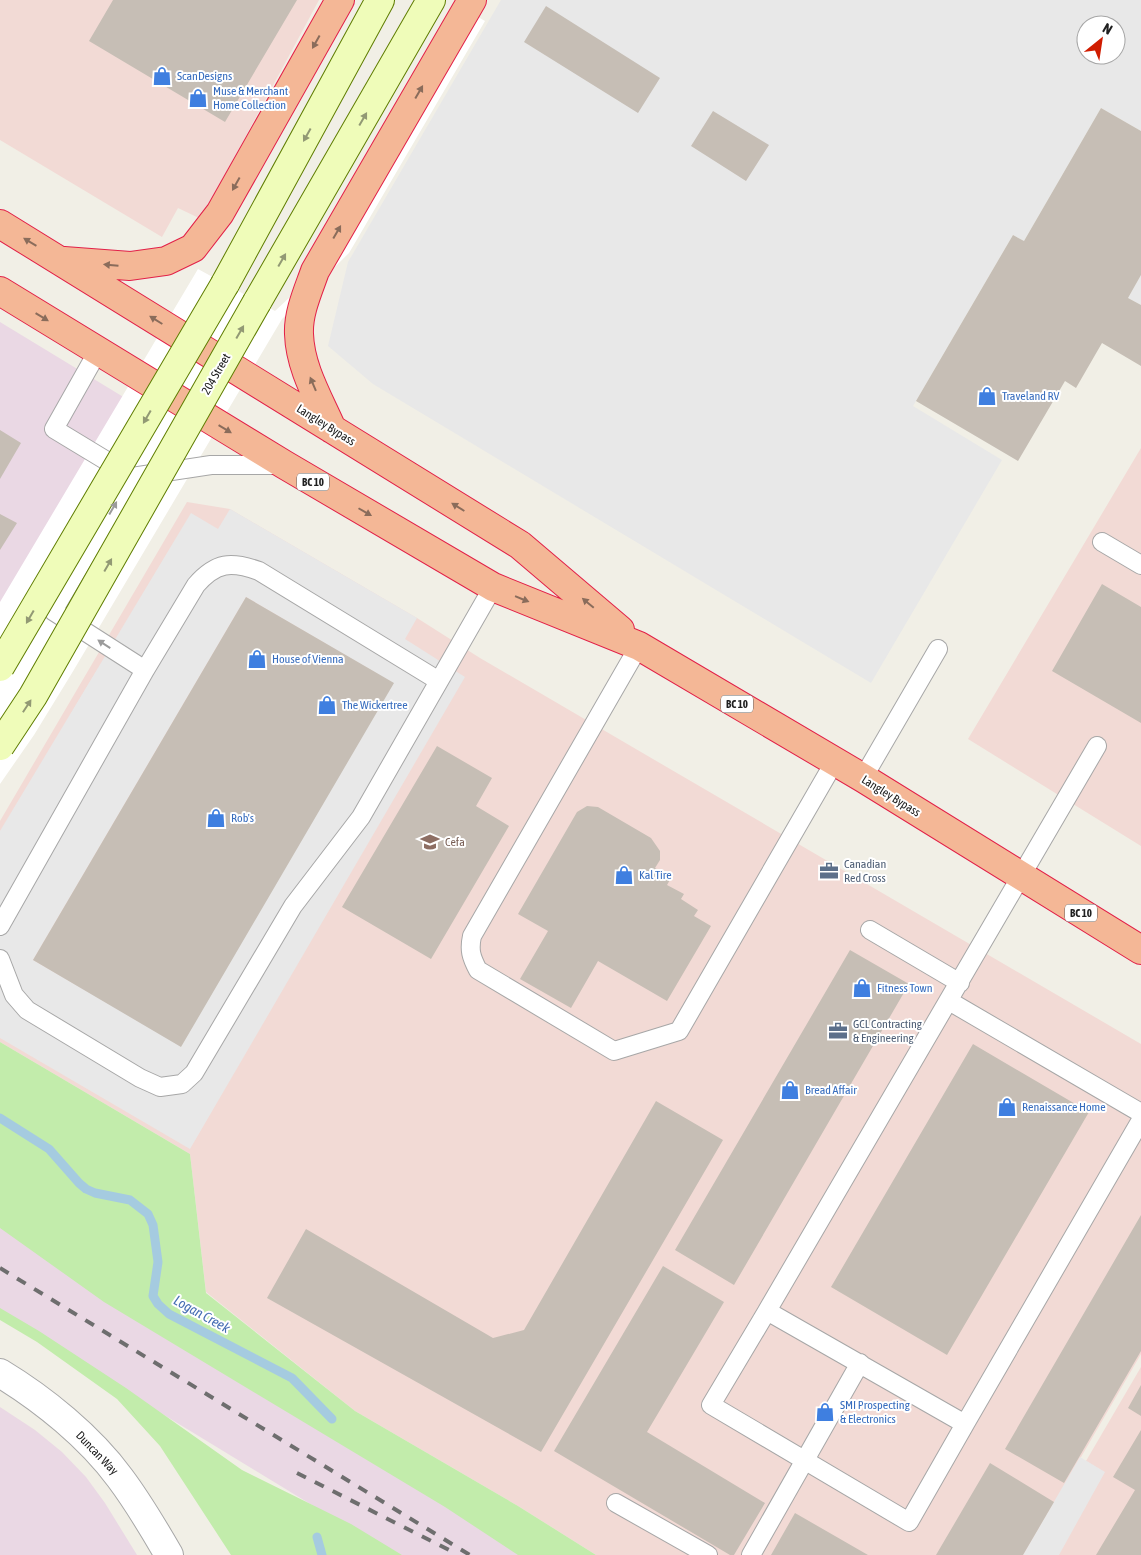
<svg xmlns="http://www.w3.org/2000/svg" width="1141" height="1555" font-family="'Asap Condensed',sans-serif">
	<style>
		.commercial { fill: #f2dad5 }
		.industrial { fill: #ead8e4 }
		.grass { fill: #c2ecab }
		.parking { fill: #e8e8e8; fill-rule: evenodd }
		.pier { fill: #fff }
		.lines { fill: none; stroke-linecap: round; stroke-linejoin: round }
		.stream { stroke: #a5cbe0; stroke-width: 9 }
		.building { fill: #c6beb5 }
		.service-casing { stroke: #a7a7a7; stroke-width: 20 }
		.tertiary-casing { stroke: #a7a7a7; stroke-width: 30 }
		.secondary-casing { stroke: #5f7d01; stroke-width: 30 }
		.trunk-casing { stroke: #e22048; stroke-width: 30 }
		.service { stroke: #fff; stroke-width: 18 }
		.tertiary { stroke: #fff; stroke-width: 28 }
		.secondary { stroke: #effcb9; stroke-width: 28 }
		.trunk { stroke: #f4b796; stroke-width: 28 }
		.rail { stroke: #6e6e6e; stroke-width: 4; stroke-dasharray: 10 10; stroke-linecap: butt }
		.secondary-bridge-casing { stroke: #5f7d01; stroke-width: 30; stroke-linecap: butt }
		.secondary-bridge { stroke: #effcb9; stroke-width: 28 }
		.oneway { fill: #8a6c5b }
		.oneway2 { fill: #929974 }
		.oneway3 { fill: #9b9b9b }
		.labels { text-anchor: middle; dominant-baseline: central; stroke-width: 4; stroke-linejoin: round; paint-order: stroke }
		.shield { fill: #fff; stroke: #636363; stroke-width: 1 }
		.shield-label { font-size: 11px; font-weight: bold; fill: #202020 }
		.shop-label { font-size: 12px; fill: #366cbe; stroke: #fff; text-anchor: start }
		.street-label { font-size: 12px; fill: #202020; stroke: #fff }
		.education-label { font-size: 12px; fill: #785e54; stroke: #fff; text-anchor: start }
		.service-label { font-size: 12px; fill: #4e5e75; stroke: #fff; text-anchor: start }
		.water-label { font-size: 14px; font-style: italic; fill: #486fb4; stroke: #fff }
	</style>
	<rect width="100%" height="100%" fill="#f1efe6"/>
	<path class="commercial" d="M0,0H319L201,219L178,208L162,237L0,140Z
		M1141,448V846L968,739Z
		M187,502L230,509L417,618L480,658L1141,1044V1354L1024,1555H596L518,1506L355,1411L206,1292L190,1154L0,1042V821Z
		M1141,1367V1555H1031Z"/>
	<path class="industrial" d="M0,322L130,401L0,616Z
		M0,1201L567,1555H394L0,1315Z
		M0,1407L35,1430L62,1452L86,1477L105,1503L137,1555H0Z"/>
	<path class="grass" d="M0,1042L190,1154L206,1293L355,1411L518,1506L596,1555H518L445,1507L104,1302L0,1228Z
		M0,1308L39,1331L126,1388L242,1470L351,1524L402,1555H231L160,1446L117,1399L37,1342L0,1320Z"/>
	<path class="parking" d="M501,0H1141V131L1101,108L1024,241L1013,235L913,406L1002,460L871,683L373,384L328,346L348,262ZM1086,25H1116V55H1086Z
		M1141,275V305L1128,298Z
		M230,509L417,618L405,639L465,677L190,1149L0,1038V831L191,513L218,529ZM246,597L393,683L181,1046L33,960Z
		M1080,1457L1105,1472L1059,1555H1023Z"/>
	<path class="pier" d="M478,17L485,21L349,253L282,319L72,673L34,735L0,784V602L198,269L275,311L345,246Z"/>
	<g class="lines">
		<path class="stream" d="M0,1118L49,1149L79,1183L86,1189L95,1193L130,1200L148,1214L153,1225L158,1262L153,1296L158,1304L169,1314L292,1378L332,1419
			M317,1537L322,1555"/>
	</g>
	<path class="building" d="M113,0H297L225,122L89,41Z
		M546,6L660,78L638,113L524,42Z
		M1101,108L1141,131V275L1128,298L1141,305V366L1102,343L1076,388L1065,381L1018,461L916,401L1013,235L1024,241Z
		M713,111L769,145L746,181L691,146Z
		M0,430L21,443L0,479Z
		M0,514L17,523L0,550Z
		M1102,584L1141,607V723L1052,671Z
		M246,597L394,683L181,1047L33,960Z
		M437,746L492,778L476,806L509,826L431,959L342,907Z
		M587,806L598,807L651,838L660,851V860L655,868L671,878L667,885L684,894L681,899L698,910L694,916L711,926L667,1001L598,961L571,1008L520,979L548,931L518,914L577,812Z
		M850,950L909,984L734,1285L675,1250Z
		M973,1044L1089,1112L947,1355L831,1287Z
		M656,1101L723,1140L541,1452L267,1298L306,1229L493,1338L524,1330Z
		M1141,1215V1351L1064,1483L1005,1449Z
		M663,1266L724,1302L647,1432L765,1503L734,1555H730L554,1451Z
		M1141,1385V1416L1128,1408Z
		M1141,1430V1555H1096L1135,1490L1113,1477Z
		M990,1463L1054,1502L1023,1555H936Z
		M795,1513L868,1555H771Z"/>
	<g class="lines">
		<g class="service-casing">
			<path id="service" d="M98,351L54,429L125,472
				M1102,542L1141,565
				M639,646L472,936C469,950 471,957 478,970L614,1051L679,1031L835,761
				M145,670L53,611L132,477L211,465H282
				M1097,746L767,1311L965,1424L1141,1120
				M863,778L938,649
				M0,926L145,670L196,585C216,562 231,561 259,571L439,681
				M870,930L960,983
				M0,959L14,995L27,1010L140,1078L160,1087L182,1084L194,1073L293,906L361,817L493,587
				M949,1001L1141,1113
				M767,1311L711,1405L909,1522L965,1424
				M616,1503L708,1555
				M751,1555L860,1363"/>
		</g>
		<g class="tertiary-casing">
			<path id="tertiary" d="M0,1373C43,1399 90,1437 120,1478C138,1502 154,1529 169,1555"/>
		</g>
		<g class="secondary-casing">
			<path id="secondary" d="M225,284L380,0
				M257,302L431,0"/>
		</g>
		<g class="trunk-casing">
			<path id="trunk" d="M0,224L520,545L620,630
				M64,261L130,266L166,261L193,248L220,213L340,0
				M0,291L285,465L493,587L639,646L863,778L1141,950
				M332,429C319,399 300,368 299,334C298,313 308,291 315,271L472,0"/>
		</g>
		<use href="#service" class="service"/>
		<use href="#tertiary" class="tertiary"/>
		<use href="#secondary" class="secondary"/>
		<use href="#trunk" class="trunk"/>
		<path class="rail" d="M0,1268L470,1555
			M297,1473L451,1551"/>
		<g class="secondary-bridge-casing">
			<path id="secondary-bridge" d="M0,667L225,284
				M0,746L33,696L257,302"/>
		</g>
		<use href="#secondary-bridge" class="secondary-bridge"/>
	</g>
	<defs><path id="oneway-solid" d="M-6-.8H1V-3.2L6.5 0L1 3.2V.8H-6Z" transform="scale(1.25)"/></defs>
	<g class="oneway">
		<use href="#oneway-solid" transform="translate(316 42) rotate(119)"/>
		<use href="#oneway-solid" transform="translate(419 92) rotate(-60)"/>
		<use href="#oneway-solid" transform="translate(236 184) rotate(119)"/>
		<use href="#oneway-solid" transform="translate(337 232) rotate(-60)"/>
		<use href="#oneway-solid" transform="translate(30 242) rotate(-149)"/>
		<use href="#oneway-solid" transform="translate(111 265) rotate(-175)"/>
		<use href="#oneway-solid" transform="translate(42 317) rotate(31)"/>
		<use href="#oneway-solid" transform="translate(156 320) rotate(-148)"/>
		<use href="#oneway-solid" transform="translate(313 384) rotate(-113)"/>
		<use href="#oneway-solid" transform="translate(225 429) rotate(31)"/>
		<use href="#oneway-solid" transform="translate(458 507) rotate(-148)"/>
		<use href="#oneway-solid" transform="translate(365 512) rotate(30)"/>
		<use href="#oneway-solid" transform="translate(522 599) rotate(22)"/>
		<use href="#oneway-solid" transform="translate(588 603) rotate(-140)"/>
	</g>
	<g class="oneway2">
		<use href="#oneway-solid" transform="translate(363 119) rotate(-60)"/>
		<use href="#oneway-solid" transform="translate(307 135) rotate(119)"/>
		<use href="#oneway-solid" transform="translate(282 260) rotate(-60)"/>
		<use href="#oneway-solid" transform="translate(240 332) rotate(-60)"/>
		<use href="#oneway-solid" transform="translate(147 417) rotate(120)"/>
		<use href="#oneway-solid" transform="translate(108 565) rotate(-60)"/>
		<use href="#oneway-solid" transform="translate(30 617) rotate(120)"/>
		<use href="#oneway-solid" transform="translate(27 706) rotate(-57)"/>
	</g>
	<g class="oneway3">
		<use href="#oneway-solid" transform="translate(113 508) rotate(-60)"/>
		<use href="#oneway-solid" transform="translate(104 644) rotate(-147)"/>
	</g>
	<defs>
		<g id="shop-bare" transform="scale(1.5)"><path d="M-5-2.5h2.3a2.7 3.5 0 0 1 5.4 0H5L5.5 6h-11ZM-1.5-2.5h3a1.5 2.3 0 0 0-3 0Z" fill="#3f7fe0" stroke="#fff" stroke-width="2.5" paint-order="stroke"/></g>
		<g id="school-bare" transform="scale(1.5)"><path d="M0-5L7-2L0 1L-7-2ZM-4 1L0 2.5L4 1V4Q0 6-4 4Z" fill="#8d6e63" stroke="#fff" stroke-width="2.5" paint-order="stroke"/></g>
		<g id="office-bare" transform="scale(1.5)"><path d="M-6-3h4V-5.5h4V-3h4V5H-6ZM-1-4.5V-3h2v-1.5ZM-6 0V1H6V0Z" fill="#5c6f8a" stroke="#fff" stroke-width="2.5" paint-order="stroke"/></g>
	</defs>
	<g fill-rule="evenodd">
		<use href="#shop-bare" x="162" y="76"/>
		<use href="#shop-bare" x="198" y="98"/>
		<use href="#shop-bare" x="987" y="396"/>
		<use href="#shop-bare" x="257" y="659"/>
		<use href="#shop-bare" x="327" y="705"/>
		<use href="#shop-bare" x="216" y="818"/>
		<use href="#school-bare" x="430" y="842"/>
		<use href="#office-bare" x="829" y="871"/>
		<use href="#shop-bare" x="624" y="875"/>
		<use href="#shop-bare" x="862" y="988"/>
		<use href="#office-bare" x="838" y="1031"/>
		<use href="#shop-bare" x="790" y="1090"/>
		<use href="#shop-bare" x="1007" y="1107"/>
		<use href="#shop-bare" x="825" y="1412"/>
	</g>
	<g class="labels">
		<g class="shield">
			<rect x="297" y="473.5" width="32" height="17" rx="4"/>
			<rect x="721" y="695.5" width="32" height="17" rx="4"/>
			<rect x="1065" y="904.5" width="32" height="17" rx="4"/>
		</g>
		<g class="shield-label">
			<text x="313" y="482">BC 10</text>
			<text x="737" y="704">BC 10</text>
			<text x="1081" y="913">BC 10</text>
		</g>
		<g class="shop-label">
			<text x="177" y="76">ScanDesigns</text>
			<text x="213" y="91">Muse &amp; Merchant<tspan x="213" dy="14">Home Collection</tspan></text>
			<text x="1002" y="396">Traveland RV</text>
			<text x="272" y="659">House of Vienna</text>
			<text x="342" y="705">The Wickertree</text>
			<text x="231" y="818">Rob's</text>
			<text x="639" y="875">Kal Tire</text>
			<text x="877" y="988">Fitness Town</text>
			<text x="805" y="1090">Bread Affair</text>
			<text x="1022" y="1107">Renaissance Home</text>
			<text x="840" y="1405">SMI Prospecting<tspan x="840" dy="14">&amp; Electronics</tspan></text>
		</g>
		<g class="street-label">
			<text transform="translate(216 374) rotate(-60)">204 Street</text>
			<text transform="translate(326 425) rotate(32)">Langley Bypass</text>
			<text transform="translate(891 796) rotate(32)">Langley Bypass</text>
			<text transform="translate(97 1453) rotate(46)">Duncan Way</text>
		</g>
		<g class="education-label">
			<text x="445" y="842">Cefa</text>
		</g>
		<g class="service-label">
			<text x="844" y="864">Canadian<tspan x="844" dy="14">Red Cross</tspan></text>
			<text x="853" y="1024">GCL Contracting<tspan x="853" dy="14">&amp; Engineering</tspan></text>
		</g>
		<g class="water-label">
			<text transform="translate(202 1314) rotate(29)">Logan Creek</text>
		</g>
	</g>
	<g transform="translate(1101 40) rotate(30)"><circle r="24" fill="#ffffff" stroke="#a6a6a6"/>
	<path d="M0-4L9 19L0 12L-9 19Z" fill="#d01c00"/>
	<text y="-8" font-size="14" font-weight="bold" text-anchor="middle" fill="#202020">N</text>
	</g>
</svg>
